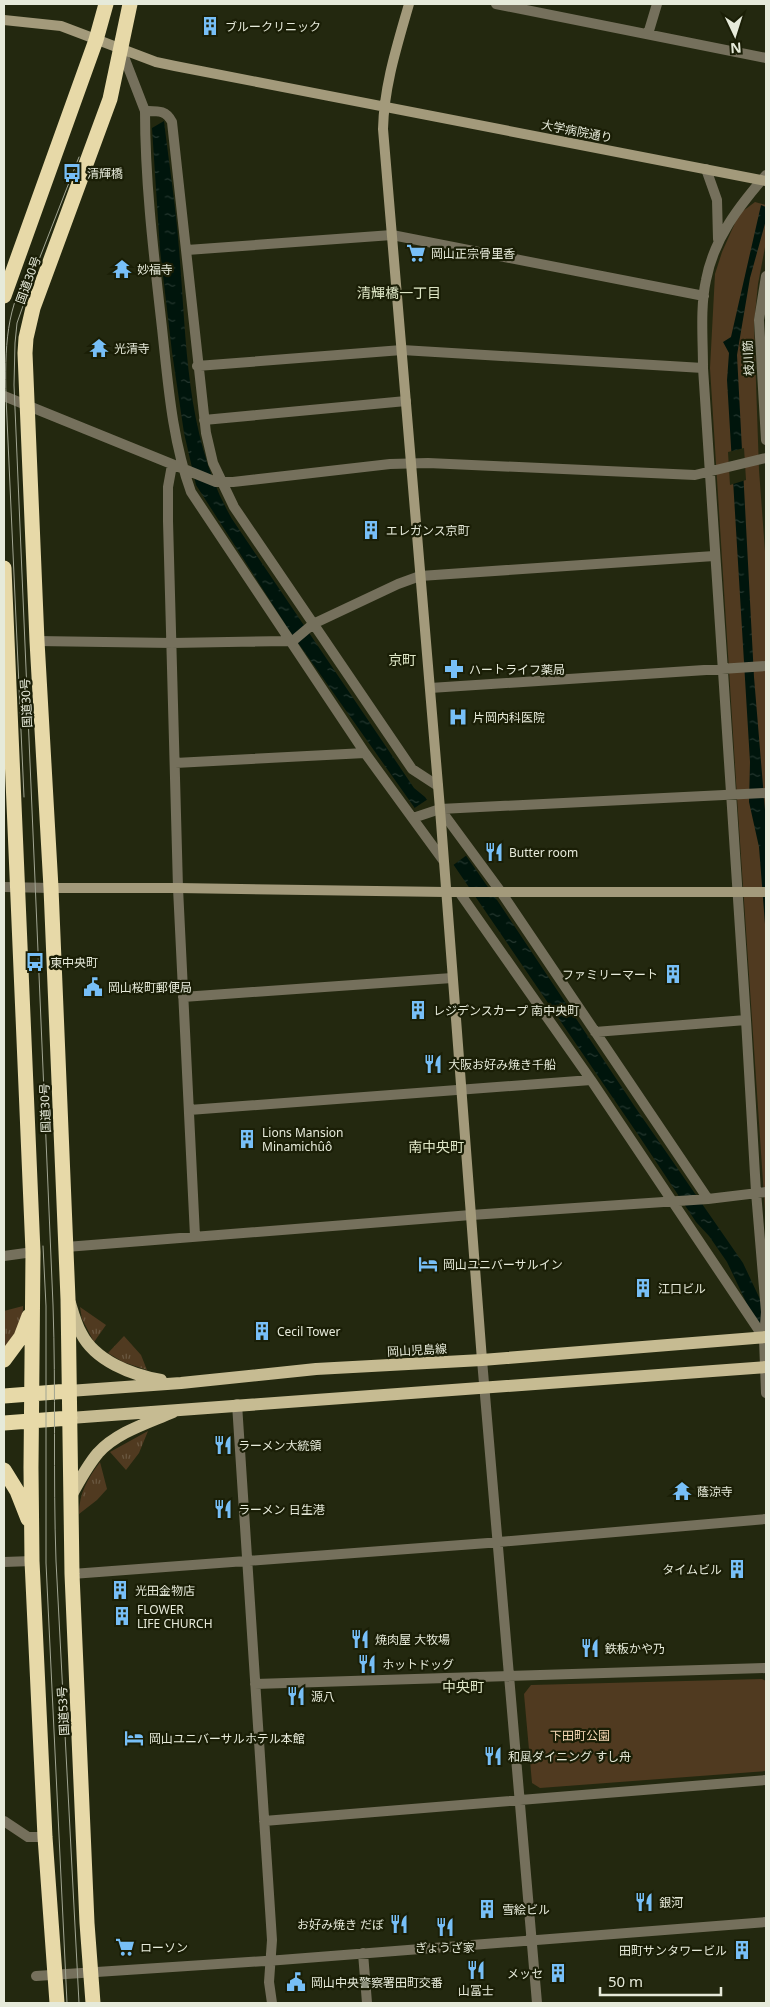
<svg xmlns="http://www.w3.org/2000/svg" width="770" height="2007" font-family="'Noto Sans','Noto Sans JP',sans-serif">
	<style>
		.grass { fill: url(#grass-tufts) }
		.green { fill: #503a20 }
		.water { fill: url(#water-ripples) }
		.pier { fill: #23280f }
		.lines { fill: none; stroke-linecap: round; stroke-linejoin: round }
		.street { stroke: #75705c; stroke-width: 10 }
		.secondary { stroke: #a39a7b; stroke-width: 10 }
		.primary { stroke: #c6bb92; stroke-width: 12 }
		.highway { stroke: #e7d9a8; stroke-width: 15 }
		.tram { stroke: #a1a592; stroke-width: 1 }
		.labels { text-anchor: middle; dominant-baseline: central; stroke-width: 4.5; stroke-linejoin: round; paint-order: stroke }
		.poi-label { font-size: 12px; fill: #e6eada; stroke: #1a1e06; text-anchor: start }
		.street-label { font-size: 12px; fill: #e6eada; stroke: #1a1e06 }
		.park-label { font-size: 12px; fill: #f7d8b5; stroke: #1a1e06 }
		.neighbourhood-label { font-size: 14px; fill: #dee6c6; stroke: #1a1e06 }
	</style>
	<defs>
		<pattern id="grass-tufts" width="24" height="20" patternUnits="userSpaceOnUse" patternTransform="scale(1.25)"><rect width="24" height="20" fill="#503a20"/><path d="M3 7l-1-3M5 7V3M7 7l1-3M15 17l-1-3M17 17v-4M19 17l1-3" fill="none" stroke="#695740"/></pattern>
		<pattern id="water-ripples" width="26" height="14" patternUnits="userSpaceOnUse" patternTransform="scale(1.25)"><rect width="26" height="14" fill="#00150c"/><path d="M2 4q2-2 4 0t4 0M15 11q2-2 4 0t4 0" fill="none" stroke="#25372f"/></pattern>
	</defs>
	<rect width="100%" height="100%" fill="#23280f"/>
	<path class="grass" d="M23,1306C24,1322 13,1336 4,1349V1311Z
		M80,1307L106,1325L94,1342L82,1319Z
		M124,1336L141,1355L147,1370L123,1362L108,1353Z
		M148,1431L139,1453L126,1470L110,1452Z
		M100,1462L107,1489L97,1500L79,1514C79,1493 88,1478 100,1462Z"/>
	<path class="green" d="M755,202L766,205V242L758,284L754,324L759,470L766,565V1226L737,797L710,368L715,274L722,252L739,214Z
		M762,1679L766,1681V1771L540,1788L532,1783L524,1694L531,1685Z"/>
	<path class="water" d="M164,121C169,164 176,207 179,249C187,342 185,437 232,519L414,788L425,797L497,900L635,1107L743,1263L766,1312V1344L727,1262L709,1236L696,1222L639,1136L414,807L289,630L196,485L184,433L172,352L160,250L152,128Z
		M761,205L766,207V220L750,278L737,355L754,677L766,822V937L759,847L749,802L750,762L727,380L729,353L723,342L731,337Z"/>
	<path class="pier" d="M744,448L746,480L730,485L728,452Z
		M428,799L467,855L452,866L413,809Z"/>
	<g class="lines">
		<path class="street" d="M496,4L766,58
			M648,34L657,4
			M121,49L145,111C158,111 166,110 172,122L206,433L213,463L234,507L412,769L438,786
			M145,111C145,182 154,257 162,328C168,383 172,440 191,492L365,753
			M706,169L717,200L718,239
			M766,175C739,206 714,238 706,280C700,308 703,339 703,368L746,1020L756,1192L766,1312L764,1338L766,1393
			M187,250L392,235L704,296
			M766,276L759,320L766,440
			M197,366L402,350L703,368
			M4,396L216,482H233L390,464L428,463L695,475L766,458
			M204,420L406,401
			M172,465L168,487V521L178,888L195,1236
			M37,641L172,643L289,641L294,640L313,624L398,584L420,576L714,556
			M430,688L766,666
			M175,763L365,753L443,860
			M440,809L501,892L708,1199
			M413,818L440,809L766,793
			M4,887L51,888
			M459,892L591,1080
			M183,997L452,978
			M595,1032L746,1020
			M189,1110L591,1080L764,1338
			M66,1247L471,1215L708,1199L766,1192
			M4,1256L33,1252
			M482,1360L537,2003
			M237,1404L272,1940L269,1982L272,2003
			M4,1562L32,1561
			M72,1574L488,1543L766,1519
			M255,1684L766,1668
			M4,1821L28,1837H45
			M264,1821L766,1780
			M363,1953L367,2003
			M36,1976L280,1960L766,1922"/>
		<path class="secondary" d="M409,4C397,46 384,86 383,129L440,809L482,1360
			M4,20L61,26L156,62L175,66L766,181
			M51,888H178L445,892H766"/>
		<path class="primary" d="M70,1303C73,1313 76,1324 81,1333C95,1361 132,1375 161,1380
			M69,1391L181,1383L316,1369L482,1360L766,1337
			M70,1418L766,1367
			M71,1496C79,1481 87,1466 98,1453C117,1432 148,1423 173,1412"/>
		<path class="highway" d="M4,296L96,40L106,4
			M4,568L33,1252L31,1468L32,1561L45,1837L57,2003
			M4,1360L21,1337L29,1316
			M4,1396L69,1391
			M4,1423L70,1418
			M4,1470L17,1491L28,1519
			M93,2003L87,1923L72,1574L68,1299L51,888L37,641L25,353L26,338L33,308L110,99L130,4"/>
		<path class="tram" d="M79,157L40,257L17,323L15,343L14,385L53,1305C56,1391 53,1476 56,1561L79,2003
			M24,797L6,397C5,351 5,304 33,266
			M43,1246L46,1306V1563L67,2003"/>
	</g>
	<defs>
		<g id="building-bare" transform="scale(1.5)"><path d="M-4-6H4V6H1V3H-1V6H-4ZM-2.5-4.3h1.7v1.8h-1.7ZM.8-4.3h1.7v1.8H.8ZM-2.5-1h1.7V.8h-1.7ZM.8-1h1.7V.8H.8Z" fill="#77bff7" stroke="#1a1e06" stroke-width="2.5" paint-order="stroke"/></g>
		<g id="bus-bare" transform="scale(1.5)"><path d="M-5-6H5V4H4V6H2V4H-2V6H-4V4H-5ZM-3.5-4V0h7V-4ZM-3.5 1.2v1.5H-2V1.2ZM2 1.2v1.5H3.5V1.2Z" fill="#77bff7" stroke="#1a1e06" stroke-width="2.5" paint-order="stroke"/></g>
		<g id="supermarket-bare" transform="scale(1.5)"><path d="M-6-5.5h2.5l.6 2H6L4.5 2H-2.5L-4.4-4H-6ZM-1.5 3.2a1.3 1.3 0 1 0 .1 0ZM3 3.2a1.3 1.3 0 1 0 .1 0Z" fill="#77bff7" stroke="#1a1e06" stroke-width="2.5" paint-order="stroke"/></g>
		<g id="temple-bare" transform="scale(1.5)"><path d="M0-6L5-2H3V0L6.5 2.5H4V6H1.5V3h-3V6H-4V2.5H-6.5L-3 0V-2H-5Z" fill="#77bff7" stroke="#1a1e06" stroke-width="2.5" paint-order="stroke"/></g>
		<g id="pharmacy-bare" transform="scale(1.5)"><path d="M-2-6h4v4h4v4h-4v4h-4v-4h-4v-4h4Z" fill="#77bff7" stroke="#1a1e06" stroke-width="2.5" paint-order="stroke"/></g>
		<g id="hospital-bare" transform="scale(1.5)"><path d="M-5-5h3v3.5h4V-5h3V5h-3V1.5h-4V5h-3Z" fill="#77bff7" stroke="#1a1e06" stroke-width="2.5" paint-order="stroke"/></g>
		<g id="restaurant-bare" transform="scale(1.5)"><path d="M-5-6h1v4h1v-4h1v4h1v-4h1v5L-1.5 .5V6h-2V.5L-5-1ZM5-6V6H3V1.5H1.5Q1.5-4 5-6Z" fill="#77bff7" stroke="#1a1e06" stroke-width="2.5" paint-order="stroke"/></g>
		<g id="civic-bare" transform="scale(1.5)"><path d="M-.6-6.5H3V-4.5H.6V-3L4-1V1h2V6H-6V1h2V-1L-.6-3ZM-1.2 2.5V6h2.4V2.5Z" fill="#77bff7" stroke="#1a1e06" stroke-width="2.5" paint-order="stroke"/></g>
		<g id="hotel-bare" transform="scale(1.5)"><path d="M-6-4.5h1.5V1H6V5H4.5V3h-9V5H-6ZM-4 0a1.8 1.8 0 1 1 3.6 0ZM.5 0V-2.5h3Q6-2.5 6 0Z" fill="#77bff7" stroke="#1a1e06" stroke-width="2.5" paint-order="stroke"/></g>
	</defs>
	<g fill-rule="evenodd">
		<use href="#building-bare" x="210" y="26"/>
		<use href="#bus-bare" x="72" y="173"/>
		<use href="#supermarket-bare" x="416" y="253"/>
		<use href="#temple-bare" x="122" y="269"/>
		<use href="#temple-bare" x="99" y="348"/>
		<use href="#building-bare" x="371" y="530"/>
		<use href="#pharmacy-bare" x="454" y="669"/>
		<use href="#hospital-bare" x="458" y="717"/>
		<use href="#restaurant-bare" x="494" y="852"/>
		<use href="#bus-bare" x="35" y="962"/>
		<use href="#building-bare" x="673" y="974"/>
		<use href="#civic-bare" x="93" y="987"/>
		<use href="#building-bare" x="418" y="1010"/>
		<use href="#restaurant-bare" x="433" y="1064"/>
		<use href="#building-bare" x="247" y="1139"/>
		<use href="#hotel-bare" x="428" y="1264"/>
		<use href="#building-bare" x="643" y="1288"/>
		<use href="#building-bare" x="262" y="1331"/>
		<use href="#restaurant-bare" x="223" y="1445"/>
		<use href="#temple-bare" x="682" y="1491"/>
		<use href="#restaurant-bare" x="223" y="1509"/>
		<use href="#building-bare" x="737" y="1569"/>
		<use href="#building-bare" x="120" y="1590"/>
		<use href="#building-bare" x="122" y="1616"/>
		<use href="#restaurant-bare" x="360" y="1639"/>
		<use href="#restaurant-bare" x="590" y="1648"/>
		<use href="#restaurant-bare" x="367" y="1664"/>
		<use href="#restaurant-bare" x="296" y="1696"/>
		<use href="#hotel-bare" x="134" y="1738"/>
		<use href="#restaurant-bare" x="493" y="1756"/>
		<use href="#restaurant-bare" x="644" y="1902"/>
		<use href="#building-bare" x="487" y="1909"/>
		<use href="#restaurant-bare" x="399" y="1924"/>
		<use href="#restaurant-bare" x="445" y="1927"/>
		<use href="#supermarket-bare" x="125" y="1947"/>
		<use href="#building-bare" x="742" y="1950"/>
		<use href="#restaurant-bare" x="476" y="1970"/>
		<use href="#building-bare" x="558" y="1973"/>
		<use href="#civic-bare" x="296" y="1982"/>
	</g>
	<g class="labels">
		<g class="poi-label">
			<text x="225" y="26">ブルークリニック</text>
			<text x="87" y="173">清輝橋</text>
			<text x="431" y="253">岡山正宗骨里香</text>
			<text x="137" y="269">妙福寺</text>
			<text x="114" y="348">光清寺</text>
			<text x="386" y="530">エレガンス京町</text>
			<text x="469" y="669">ハートライフ薬局</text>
			<text x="473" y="717">片岡内科医院</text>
			<text x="509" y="852">Butter room</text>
			<text x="50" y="962">東中央町</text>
			<text x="658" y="974" text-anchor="end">ファミリーマート</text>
			<text x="108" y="987">岡山桜町郵便局</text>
			<text x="433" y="1010">レジデンスカープ 南中央町</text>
			<text x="448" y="1064">大阪お好み焼き千船</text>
			<text x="262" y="1132">Lions Mansion<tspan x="262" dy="14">Minamichûô</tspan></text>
			<text x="443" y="1264">岡山ユニバーサルイン</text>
			<text x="658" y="1288">江口ビル</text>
			<text x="277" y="1331">Cecil Tower</text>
			<text x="238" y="1445">ラーメン大統領</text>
			<text x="697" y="1491">蔭涼寺</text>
			<text x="238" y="1509">ラーメン 日生港</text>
			<text x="722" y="1569" text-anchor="end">タイムビル</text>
			<text x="135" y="1590">光田金物店</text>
			<text x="137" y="1609">FLOWER<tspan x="137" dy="14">LIFE CHURCH</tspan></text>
			<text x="375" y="1639">焼肉屋 大牧場</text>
			<text x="605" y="1648">鉄板かや乃</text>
			<text x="382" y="1664">ホットドッグ</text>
			<text x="311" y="1696">源八</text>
			<text x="149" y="1738">岡山ユニバーサルホテル本館</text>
			<text x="508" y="1756">和風ダイニング すし舟</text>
			<text x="659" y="1902">銀河</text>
			<text x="502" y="1909">雪絵ビル</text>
			<text x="384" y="1924" text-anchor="end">お好み焼き だぼ</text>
			<text x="140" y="1947">ローソン</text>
			<text x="445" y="1947" text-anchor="middle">ぎょうざ家</text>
			<text x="727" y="1950" text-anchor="end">田町サンタワービル</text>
			<text x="543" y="1973" text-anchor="end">メッセ</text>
			<text x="311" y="1982">岡山中央警察署田町交番</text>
			<text x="476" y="1990" text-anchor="middle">山冨士</text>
		</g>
		<g class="street-label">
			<text transform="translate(577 131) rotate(11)">大学病院通り</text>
			<text transform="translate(28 280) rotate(-70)">国道30号</text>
			<text transform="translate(748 358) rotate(-93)">枝川筋</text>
			<text transform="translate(26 703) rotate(-93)">国道30号</text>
			<text transform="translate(45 1108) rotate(-92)">国道30号</text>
			<text transform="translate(417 1350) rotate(-3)">岡山児島線</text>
			<text transform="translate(63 1711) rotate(-93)">国道53号</text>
		</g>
		<g class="park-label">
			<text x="580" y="1735">下田町公園</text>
		</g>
		<g class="neighbourhood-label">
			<text x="399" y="292">清輝橋一丁目</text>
			<text x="402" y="659">京町</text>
			<text x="436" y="1146">南中央町</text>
			<text x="463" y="1686">中央町</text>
		</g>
	</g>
	<rect width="770" height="2007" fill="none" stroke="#e6eada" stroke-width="10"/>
	<g transform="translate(735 35) rotate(176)" stroke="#1a1e06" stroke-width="4" paint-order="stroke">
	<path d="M0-4L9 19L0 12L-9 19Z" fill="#e6eada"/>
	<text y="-8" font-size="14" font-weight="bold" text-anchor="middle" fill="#e6eada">N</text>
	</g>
	<path d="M600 1987v8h121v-8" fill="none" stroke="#e6eada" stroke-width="2.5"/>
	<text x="608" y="1987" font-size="15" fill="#e6eada" stroke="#1a1e06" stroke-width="4" paint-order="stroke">50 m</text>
</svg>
